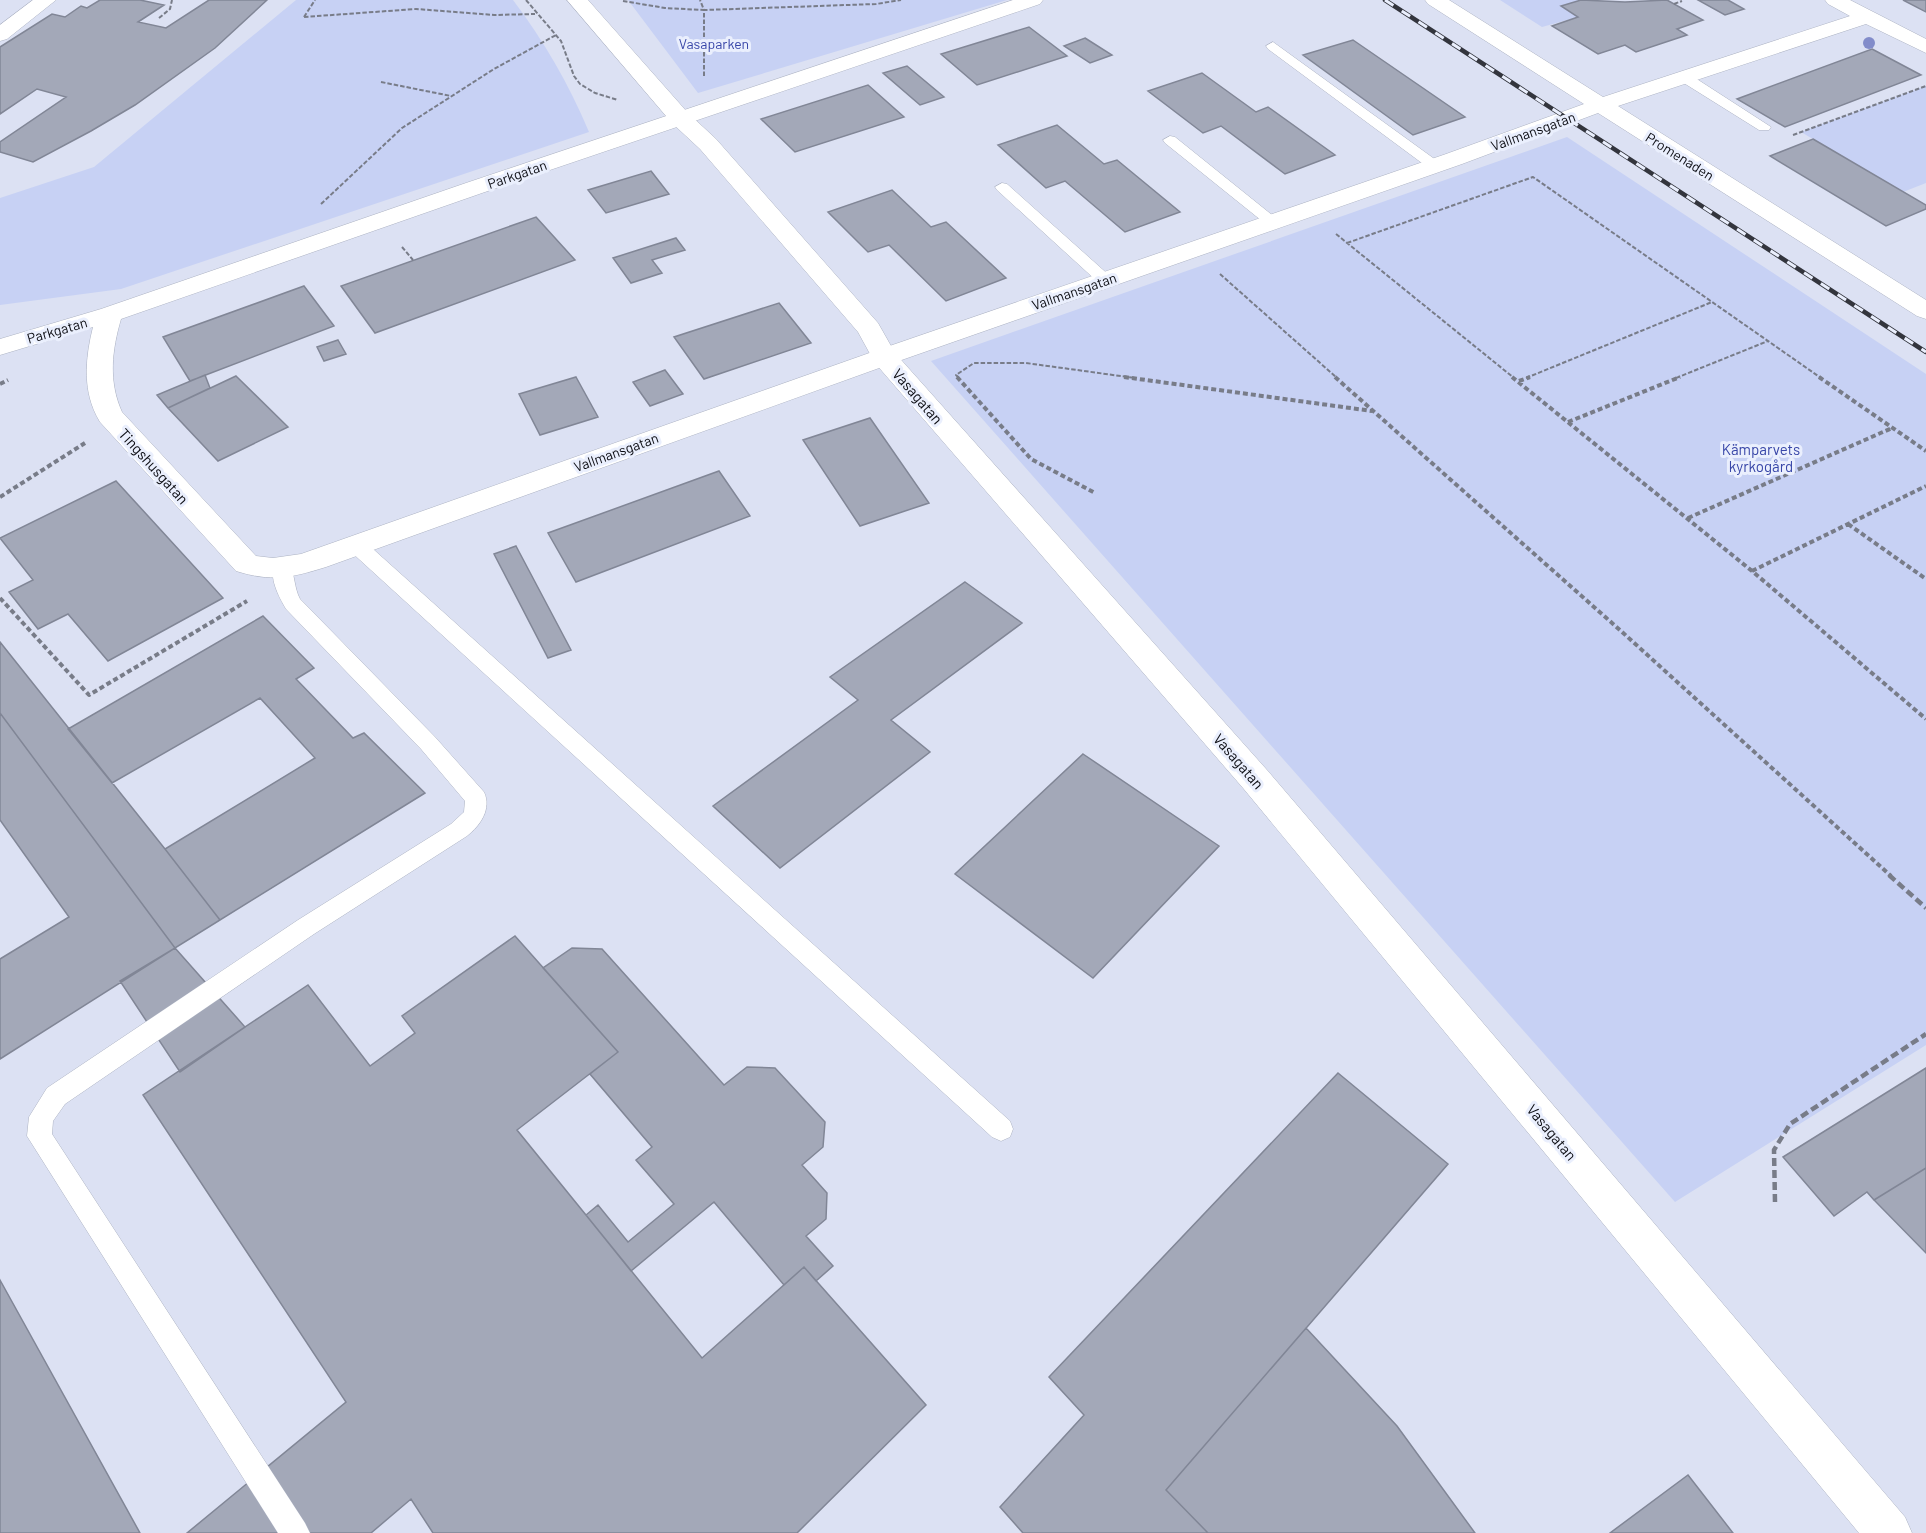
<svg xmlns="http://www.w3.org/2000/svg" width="1926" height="1533" font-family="Barlow,sans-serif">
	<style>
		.green { fill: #c7d1f4 }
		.building { fill: #a3a8b8; stroke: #818696; stroke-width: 1.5 }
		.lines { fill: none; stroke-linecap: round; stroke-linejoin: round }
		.service-casing { stroke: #adb3c3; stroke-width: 1 }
		.minor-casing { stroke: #adb3c3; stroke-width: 1 }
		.tertiary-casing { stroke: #adb3c3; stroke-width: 1 }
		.path-far2 { stroke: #787c88; stroke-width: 2; stroke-dasharray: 4.5 2; stroke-linecap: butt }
		.path-far1 { stroke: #787c88; stroke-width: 4; stroke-dasharray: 5 3; stroke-linecap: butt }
		.path { stroke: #787c88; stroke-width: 4.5; stroke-dasharray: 8 4; stroke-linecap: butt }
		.service { fill: #fff; fill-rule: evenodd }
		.minor { fill: #fff; fill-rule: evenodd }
		.tertiary { fill: #fff; fill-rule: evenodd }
		.rail-casing { stroke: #33353d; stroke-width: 4.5 }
		.rail { stroke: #eaeffd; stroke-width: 3; stroke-dasharray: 10; stroke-linecap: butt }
		.tree { fill: #828cca }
		.labels { text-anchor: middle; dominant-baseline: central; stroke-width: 6; stroke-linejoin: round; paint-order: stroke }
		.far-park-label { font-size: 14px; fill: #3846a8; stroke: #eaeffd }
		.far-street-label { font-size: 14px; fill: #0a0b11; stroke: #eaeffd }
		.street-label { font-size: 15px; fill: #0a0b11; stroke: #eaeffd }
		.park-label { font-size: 15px; fill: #3846a8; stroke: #eaeffd }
	</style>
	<rect width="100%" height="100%" fill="#dce1f3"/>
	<path class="green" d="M296,0H513C544,41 569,84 589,132L121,289L0,305V198L94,167Z
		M628,0H1007L698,93Z
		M1500,0H1581L1561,6L1578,17L1542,27Z
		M1926,86V183L1903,192L1801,132Z
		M1567,137L1926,374V1045L1675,1202L931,361Z"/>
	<path class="building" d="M100,0H140L164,5L138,22L166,28L209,0H267L215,48L135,105L91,131L33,162L0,152V142L66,97L37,89L0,114V47L52,14L65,17L81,6L87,8Z
		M1581,0L1625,2L1667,0L1703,20L1677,29L1687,35L1636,52L1625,45L1598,54L1552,26L1578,17L1561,6Z
		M1698,0H1728L1744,9L1725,15Z
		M1903,0H1926V12Z
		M1029,27L1067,56L977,85L941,54Z
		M1085,38L1112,55L1090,63L1064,46Z
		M1353,40L1465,117L1413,135L1303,55Z
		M1872,49L1921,75L1785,127L1737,99Z
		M907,66L944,97L920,105L883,73Z
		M1202,73L1256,112L1268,107L1335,155L1285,174L1221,126L1203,133L1148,91Z
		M868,85L904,117L795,152L761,119Z
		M1057,125L1104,164L1117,160L1180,212L1125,232L1065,181L1046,188L998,145Z
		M1813,139L1926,205V209L1886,226L1770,156Z
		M651,171L669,194L606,213L588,190Z
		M892,190L931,227L946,222L1006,278L946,301L889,245L868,252L828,212Z
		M536,217L575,260L375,333L341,286Z
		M676,238L685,250L652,260L662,273L631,283L613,258Z
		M304,286L334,326L190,381L163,337Z
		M779,303L811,343L704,379L674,337Z
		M338,340L346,354L324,361L317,347Z
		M665,370L683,394L650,406L633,382Z
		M205,375L210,388L168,408L157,395Z
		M236,376L288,427L218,461L168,408Z
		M576,377L598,417L540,435L519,394Z
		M870,418L929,503L860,526L803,440Z
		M719,471L750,516L576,582L548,533Z
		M116,481L223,598L108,661L68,614L38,629L9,592L33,580L0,538Z
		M516,546L571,650L548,658L494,554Z
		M965,582L1022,623L891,720L930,752L780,868L713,806L858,700L830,677Z
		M263,616L314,668L296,679L353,738L364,733L425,793L220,920L165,849L315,758L260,698L112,783L68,729Z
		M0,642L165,849L220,920L175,948L0,713Z
		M0,713L175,948L0,1059V959L69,917L0,820Z
		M1083,754L1219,846L1093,978L955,874Z
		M515,936L618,1052L517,1130L702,1358L804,1267L926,1405L797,1533H433L411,1499L371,1533H187L346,1402L143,1095L308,985L370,1066L415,1033L402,1016Z
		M175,948L245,1027L180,1072L120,981Z
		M572,948L602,949L724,1085L747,1067L775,1068L825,1122L823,1147L802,1165L827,1193L826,1219L806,1236L833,1266L816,1281L804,1267L784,1285L714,1202L631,1271L586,1215L598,1205L628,1242L674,1204L636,1160L652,1147L590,1074L618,1052L543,968Z
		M1926,1068V1168L1874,1200L1867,1192L1834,1216L1783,1157Z
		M1338,1073L1448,1164L1166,1490L1208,1533H1023L1000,1507L1084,1415L1049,1377Z
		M1926,1168V1253L1874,1200Z
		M0,1280L140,1533H0Z
		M1306,1328L1397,1426L1475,1533H1208L1166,1490Z
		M1688,1475L1733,1533H1610Z"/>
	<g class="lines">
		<g class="service-casing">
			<path id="service" d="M1273,42L1440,163L1442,166L1440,169H1430L1268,49L1266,46Z
				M1684,73L1689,74L1771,127L1769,130H1759L1679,80L1677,77L1679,74Z
				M1170,136L1175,137L1277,219L1280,222L1277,225H1267L1165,143L1163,140Z
				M1002,183L1007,184L1111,277L1113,280L1111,283H1099L997,190L995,187Z
				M356,538L363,540L1010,1121L1013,1129L1010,1137L1001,1141L992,1137L349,550L347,545L349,540Z
				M282,561L289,563C295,574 294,588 300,599L435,737L484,792C492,809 480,826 467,836L314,934L65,1104L53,1121L52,1134L305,1523L310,1533H278L27,1136L29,1117L47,1088L298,920L451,824L464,812L465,801L421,749L286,609C279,597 268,577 275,563Z"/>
		</g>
		<g class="minor-casing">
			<path id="minor" d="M33,0H56L7,39L0,41V25Z
				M1013,0H1043L1040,4L482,193L121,319C112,350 108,381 122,412L256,556L273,558L301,554L875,351L1446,154L1584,104L1428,4L1425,0H1449L1603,97L1850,16L1828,4L1825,0H1850L1926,39V53L1866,24L1618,106L1926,300V319L1917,316L1598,113L1462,164L893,363L326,567C291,578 271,582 236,571L100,422C82,393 85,359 93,327L0,355V339L101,309L466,183Z"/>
		</g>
		<g class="tertiary-casing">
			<path id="tertiary" d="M567,0H588L688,113L716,139L878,323L895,353L1267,770L1905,1517L1912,1533H1859L1243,788L875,363L858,332L700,149L672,123Z"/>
		</g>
		<path class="path-far2" d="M526,0L561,41L574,76L580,84L595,93L618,100
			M623,1L665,8L704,10L700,0
			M1674,4L1682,1
			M304,17L416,9L494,15L535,14
			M304,17L315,0
			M159,18L170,9L172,0
			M704,76V10L876,4L901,0
			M381,82L451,96
			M1793,135L1926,86
			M321,204L402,128L494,69L556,35
			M1336,234L1514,378
			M1347,243L1533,177L1821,378
			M402,247L413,260
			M1220,274L1337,378
			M959,378L956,375L974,363H1026L1135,378
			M1526,378L1712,302
			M1676,378L1768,341"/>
		<path class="path-far1" d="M957,377L1031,459L1095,493
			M1124,377L1372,411
			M1335,377L1621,631L1891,876
			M1512,377L1752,571L1926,719
			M1819,377L1926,451
			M1519,381L1530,377
			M0,384L8,380
			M1568,422L1680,377
			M0,497L85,443
			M1688,518L1892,428
			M1848,524L1926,579
			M1752,571L1926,486
			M0,598L89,695L247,601"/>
		<path class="path" d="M1889,875L1926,908
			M1775,1202L1774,1150L1790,1124L1926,1034"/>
		<use href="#service" class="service"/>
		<use href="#minor" class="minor"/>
		<use href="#tertiary" class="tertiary"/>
		<g class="rail-casing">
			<path id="rail" d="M1385,0L1926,352"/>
		</g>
		<use href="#rail" class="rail"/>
	</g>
	<circle class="tree" cx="1869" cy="43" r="6"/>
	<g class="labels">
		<g class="far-park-label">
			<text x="714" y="43">Vasaparken</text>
		</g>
		<g class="far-street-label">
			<text transform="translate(1533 131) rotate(-20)">Vallmansgatan</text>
			<text transform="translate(1680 156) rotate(32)">Promenaden</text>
			<text transform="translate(517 174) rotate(-19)">Parkgatan</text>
			<text transform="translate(1074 291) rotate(-19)">Vallmansgatan</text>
			<text transform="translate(57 330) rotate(-16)">Parkgatan</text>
			<text transform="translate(616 452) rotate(-20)">Vallmansgatan</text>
		</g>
		<g class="street-label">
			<text transform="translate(918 396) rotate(49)">Vasagatan</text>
			<text transform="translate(154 466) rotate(48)">Tingshusgatan</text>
			<text transform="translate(1239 761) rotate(49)">Vasagatan</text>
			<text transform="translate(1552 1132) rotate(50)">Vasagatan</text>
		</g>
		<g class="park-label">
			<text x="1761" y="449">Kämparvets<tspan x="1761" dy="17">kyrkogård</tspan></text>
		</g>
	</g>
</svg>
